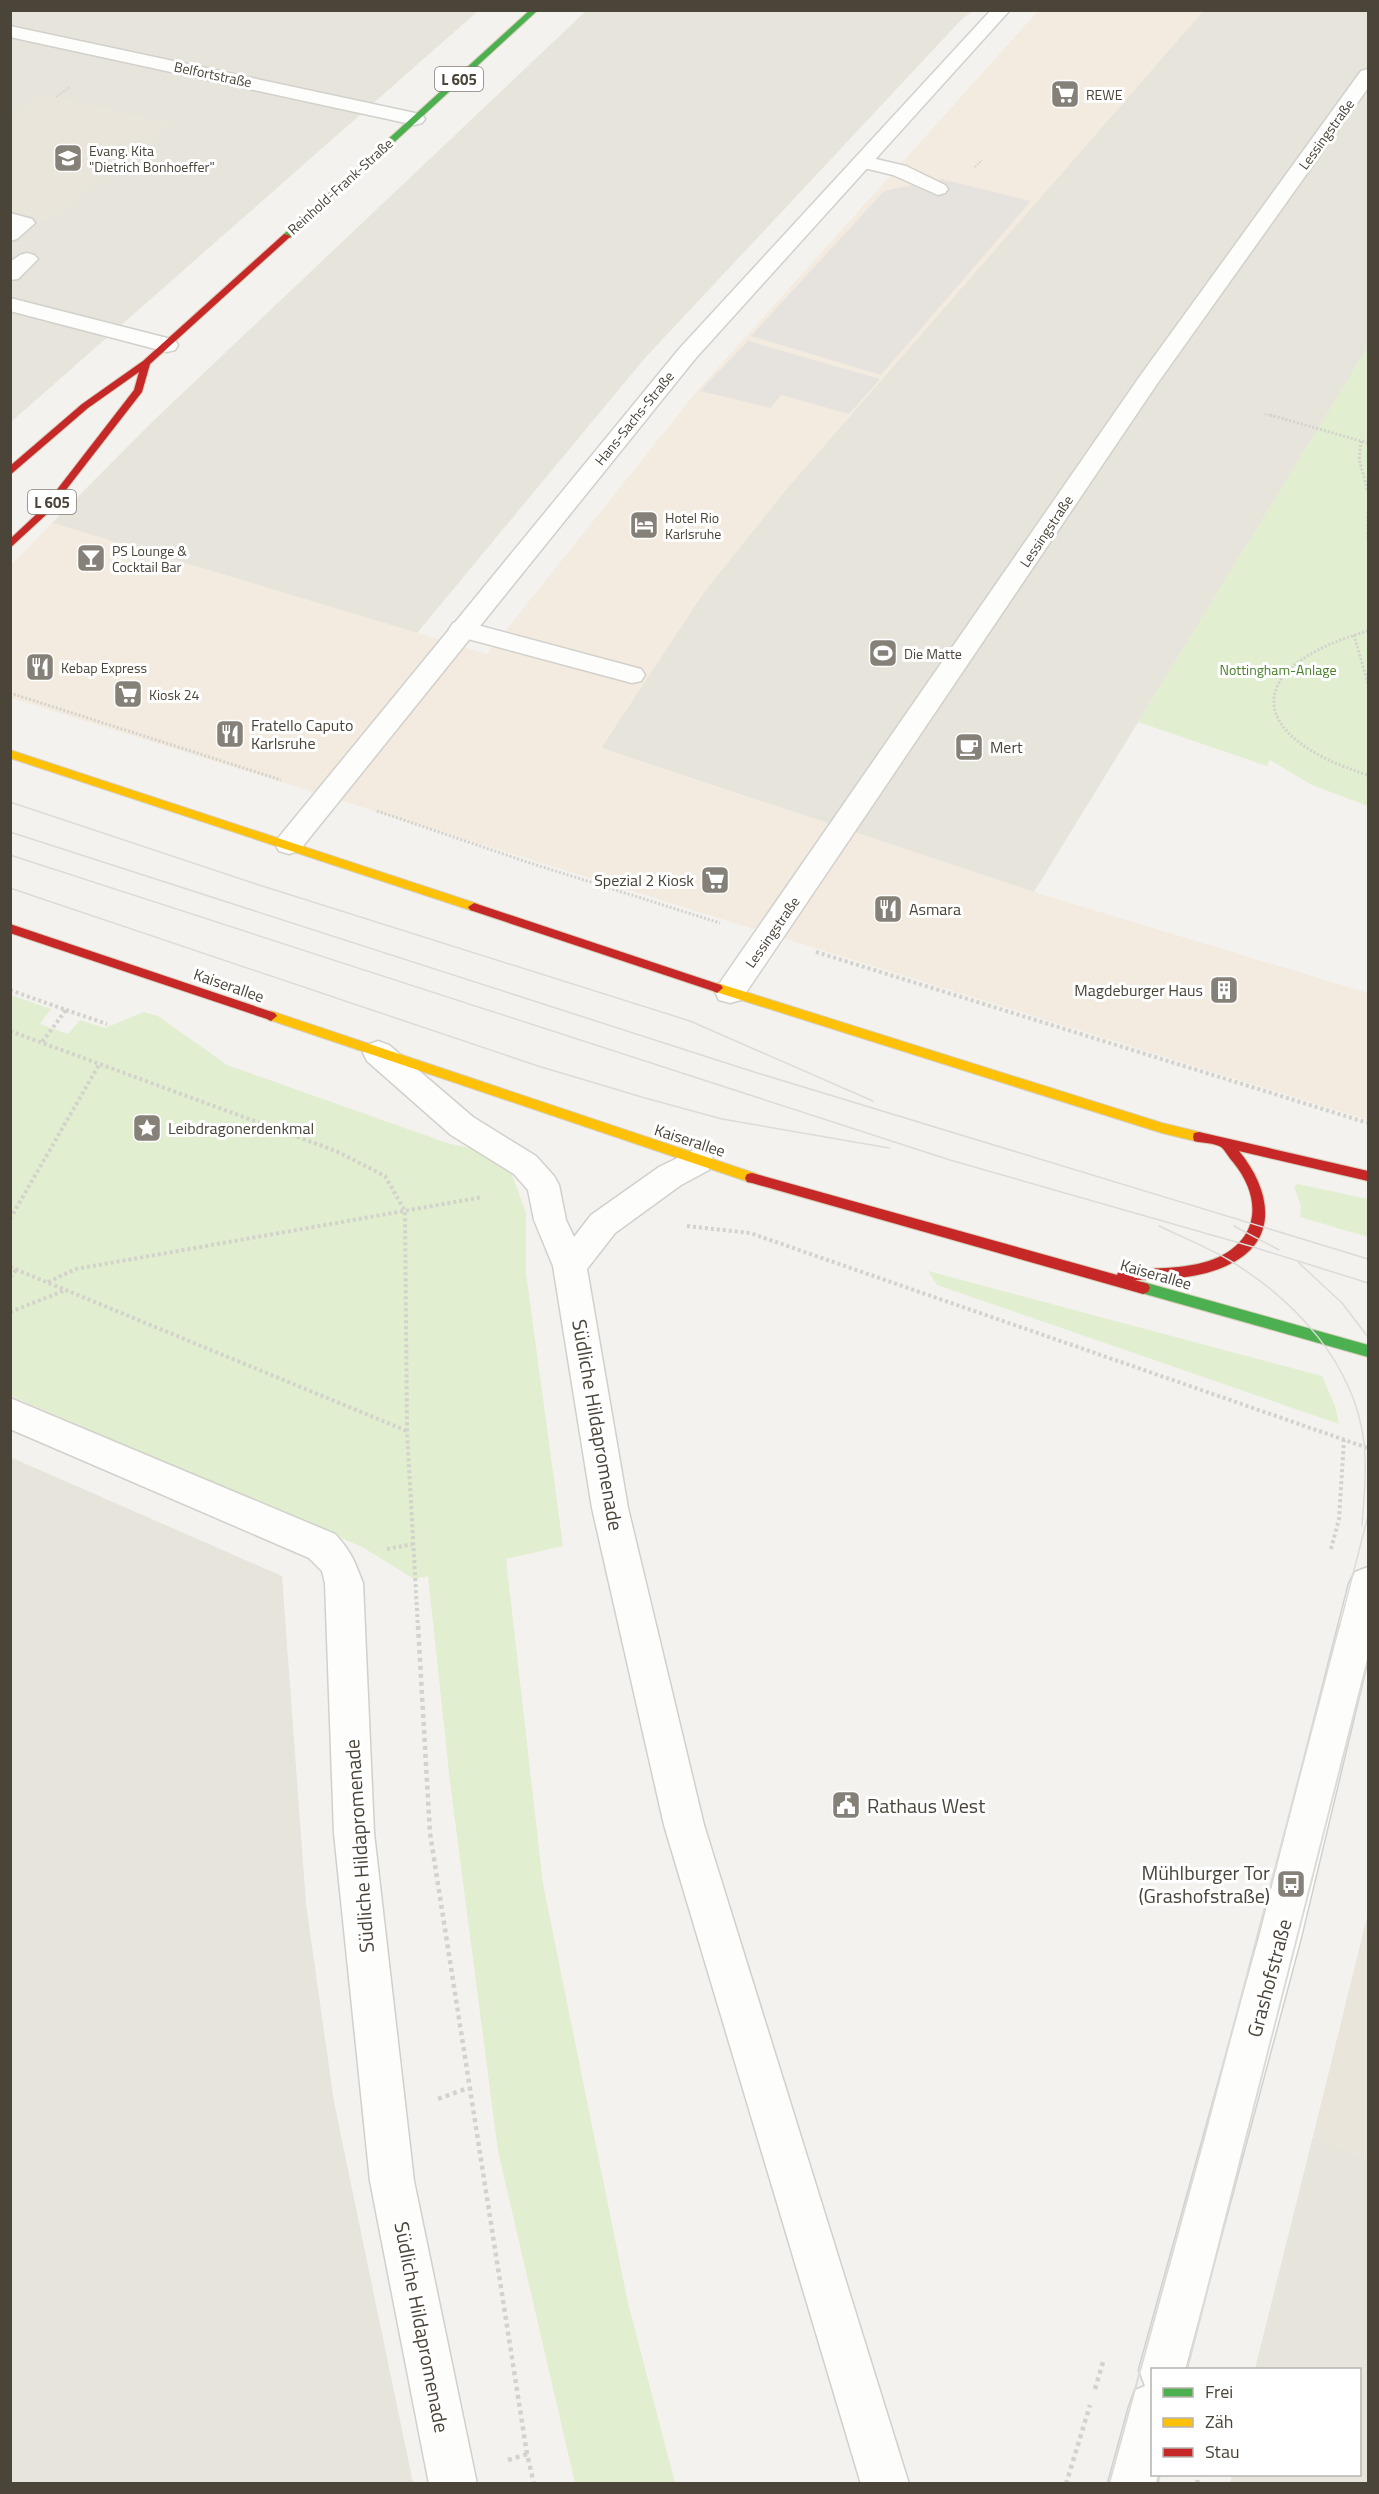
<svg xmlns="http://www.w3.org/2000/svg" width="1379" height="2494" font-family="'Titillium Web',sans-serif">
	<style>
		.residential { fill: #e7e4dc }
		.commercial { fill: #f3ebdf }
		.education { fill: #eae5da }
		.green { fill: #e1eecf }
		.parking { fill: #e6e3df }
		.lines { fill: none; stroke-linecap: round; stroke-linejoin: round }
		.lane-casing { stroke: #d2d0cb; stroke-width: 3 }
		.street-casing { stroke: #d2d0cb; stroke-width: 3 }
		.fast-casing { stroke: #d6cebb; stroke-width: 2 }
		.slow-casing { stroke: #d6cebb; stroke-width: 2 }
		.jam-casing { stroke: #d6cebb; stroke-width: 2 }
		.path-far3 { stroke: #d3d2cc; stroke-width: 2; stroke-dasharray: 1.5 1.5; stroke-linecap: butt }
		.path-far2 { stroke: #d3d2cc; stroke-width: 3; stroke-dasharray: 2 2; stroke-linecap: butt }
		.path-far1 { stroke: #d3d2cc; stroke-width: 4; stroke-dasharray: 3 3; stroke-linecap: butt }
		.path { stroke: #d3d2cc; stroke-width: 4.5; stroke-dasharray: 4 4; stroke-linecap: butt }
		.lane { fill: #fdfdfc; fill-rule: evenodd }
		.street { fill: #fdfdfc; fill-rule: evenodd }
		.fast { fill: #4caf50; fill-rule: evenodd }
		.slow { fill: #ffc107; fill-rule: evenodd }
		.jam { fill: #c62828; fill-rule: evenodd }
		.tram-far1 { stroke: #dbdbda; stroke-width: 1.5 }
		.tram { stroke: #dbdbda; stroke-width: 2 }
		.labels { text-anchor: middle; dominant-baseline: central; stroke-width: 6; stroke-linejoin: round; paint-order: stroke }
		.far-street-label { font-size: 14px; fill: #4b4439; stroke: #fff }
		.far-poi-label { font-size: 14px; fill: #4b4439; stroke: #fff; text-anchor: start }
		.far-park-label { font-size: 14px; fill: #4a7f2a; stroke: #fff }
		.shield { fill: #fff; stroke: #817c74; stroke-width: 1.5 }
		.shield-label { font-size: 15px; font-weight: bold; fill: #4b4439 }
		.poi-label { font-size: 16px; fill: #4b4439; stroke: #fff; text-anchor: start }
		.street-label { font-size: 16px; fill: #4b4439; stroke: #fff }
		.near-street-label { font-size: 20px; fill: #4b4439; stroke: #fff }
		.near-poi-label { font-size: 20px; fill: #4b4439; stroke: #fff; text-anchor: start }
	</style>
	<rect width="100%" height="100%" fill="#f4f2ee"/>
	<path class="residential" d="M587,10L973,11L962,19L645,358L417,633L52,523L150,424Z
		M11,11H478L11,422Z
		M1203,11H1368V347L1034,892L601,748L704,592L788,487Z
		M10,1457L282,1576L306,1904L334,2102L413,2483H11Z
		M1313,2136L1368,2160V2483H1230L1232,2475L1360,2474V2370L1255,2369Z"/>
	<path class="commercial" d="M1038,11H1203L788,487L704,592L601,748L1034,892L1368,993V1120L11,698V565L52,523L487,654L697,391Z"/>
	<path class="education" d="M41,94L56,97L168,123L49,220L11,210V117Z
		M1368,1913V2160L1313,2136Z"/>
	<path class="green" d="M1368,347V806L1312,785L1270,760L1267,766L1138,722Z
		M11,995L51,1009L40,1024L68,1034L80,1020L105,1028L144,1012L158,1016L227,1065L447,1143L478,1150L511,1172L526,1213V1273L563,1546L506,1559L543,1884L628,2303L675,2483H575L498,2151L450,1782L428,1576L414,1579L362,1547L11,1396Z
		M1298,1184L1368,1199V1237L1300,1217L1301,1206L1294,1186Z
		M928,1271L1322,1376L1335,1406L1339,1424L937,1285Z"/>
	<path class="parking" d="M941,179L1031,201L881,375L751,336L884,191Z
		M748,341L880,379L849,414L781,395L771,408L700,391Z"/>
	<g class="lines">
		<g class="lane-casing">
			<path id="lane" d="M863,156L906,166L945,185L948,189L945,193L938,195L893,175L856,166L853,162L856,158Z
				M10,213L32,219L35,223L17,239L10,241Z
				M27,253L34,255L38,259L18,279L10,280V262L20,255Z
				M10,298L175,340L178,345L175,350L167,352L10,311Z
				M462,621L641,669L645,675L641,681L632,683L453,635L449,629L453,623Z
				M1368,1567V1658L1301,1937L1185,2370H1152V2474H1158L1156,2484H1108L1129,2407L1135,2390L1145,2386L1139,2370L1259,1937L1349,1584L1355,1572Z"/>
		</g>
		<g class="street-casing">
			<path id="street" d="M991,10H1010L695,359L299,851L289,854L279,851L275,844L279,837L679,349Z
				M10,26L415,113L422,115L425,119L422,123L415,125L10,37Z
				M1368,69V88L1157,384L741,1000L730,1003L719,1000L715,992L719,984L1140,376L1361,71Z
				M378,1041L389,1045L473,1117L536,1156L554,1176L559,1185L566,1220L574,1237L591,1215L659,1167L698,1148L709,1152L714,1161L709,1170L681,1185L615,1233L587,1269L628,1508L704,1825L909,2484H861L664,1825L592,1508L553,1266L534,1220L528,1190L514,1174L451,1135L367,1061L363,1053L367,1045Z
				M10,1398L335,1534C351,1551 355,1562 363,1583L374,1833L414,2181L477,2484H429L370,2181L334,1833L325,1583L322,1571L309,1558L10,1429Z"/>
		</g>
		<g class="fast-casing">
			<path id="fast" d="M530,10H538L290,238H284V234Z
				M1143,1282L1368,1345V1357L1138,1292L1136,1288L1138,1284Z"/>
		</g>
		<g class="slow-casing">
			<path id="slow" d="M10,750L478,904L480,907L474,911L470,910L10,758Z
				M717,983L1162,1123L1199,1132L1205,1137L1199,1142L1162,1133L713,991L711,988Z
				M271,1011L757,1174L759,1178L757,1182L752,1183L267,1019L265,1016Z"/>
		</g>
		<g class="jam-casing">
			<path id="jam" d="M284,234L291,236L150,364L142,392L48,513L10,548V539L42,509L134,390L139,372L88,408L10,475V466L82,404L143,361Z
				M474,903L721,985L723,988L717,993L713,991L470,910L468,907Z
				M10,924L275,1013L277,1016L271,1021L267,1019L10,933Z
				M1199,1132L1368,1171V1181L1239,1151C1271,1190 1281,1242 1226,1266C1198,1279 1165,1279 1135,1280L1148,1284L1150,1288L1148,1292L1143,1294L752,1183L747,1182L745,1178L747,1174L752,1173L1117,1275L1119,1271L1124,1269C1154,1268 1191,1270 1219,1257C1262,1236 1260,1195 1233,1162C1229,1158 1225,1150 1221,1147C1215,1143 1202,1143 1194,1141L1193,1137L1194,1133Z"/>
		</g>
		<path class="path-far3" d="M56,97L70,87
			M975,167L982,160
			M1265,414L1276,417"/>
		<path class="path-far2" d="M1270,415L1368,443
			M1361,441L1359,459L1368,492
			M1368,512V541
			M1368,631C1240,667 1245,737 1368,775
			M1354,635L1368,684
			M10,693L281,780
			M377,811L527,862L720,923"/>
		<path class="path-far1" d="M816,952L1368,1123
			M10,990L66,1010L42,1042
			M66,1010L107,1024
			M10,1031L336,1151L385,1176L405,1211L407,1431L418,1628
			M10,1219L100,1063
			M687,1226L750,1233L1368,1448
			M10,1267L407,1431
			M10,1277L17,1269
			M48,1282L76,1269L483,1197
			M10,1312L66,1290
			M387,1549L413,1544
			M1331,1549L1339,1519L1344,1440"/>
		<path class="path" d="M418,1626L430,1833L527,2454L534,2484
			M438,2099L468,2088
			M1095,2389L1103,2362
			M508,2460L527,2454
			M1066,2484L1090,2405
			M1197,2484L1199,2474"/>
		<use href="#lane" class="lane"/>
		<use href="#street" class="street"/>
		<use href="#fast" class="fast"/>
		<use href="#slow" class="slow"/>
		<use href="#jam" class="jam"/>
		<path class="tram-far1" d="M10,802L256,884L690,1021L873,1101
			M10,832L751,1071L1368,1259
			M10,855L950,1160L1250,1246L1368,1283
			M10,888L538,1066L645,1098L722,1119L889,1148
			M1159,1226C1182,1237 1207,1247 1229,1260C1295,1300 1354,1363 1364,1442C1367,1470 1364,1498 1362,1525
			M1234,1226L1279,1250
			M1299,1263L1342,1303L1368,1337
			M1339,1628L1368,1516"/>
		<path class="tram" d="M1187,2370L1368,1659
			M1109,2484L1204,2138L1339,1626
			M1158,2484L1160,2474"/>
	</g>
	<defs>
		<g id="supermarket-square" transform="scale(1.5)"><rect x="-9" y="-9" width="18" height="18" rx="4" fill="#868178" stroke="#fff"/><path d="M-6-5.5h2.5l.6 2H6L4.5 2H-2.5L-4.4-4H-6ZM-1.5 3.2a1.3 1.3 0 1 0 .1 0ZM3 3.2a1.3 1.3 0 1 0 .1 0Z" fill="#fff"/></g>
		<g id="school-square" transform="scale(1.5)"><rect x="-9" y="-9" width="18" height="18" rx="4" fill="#868178" stroke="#fff"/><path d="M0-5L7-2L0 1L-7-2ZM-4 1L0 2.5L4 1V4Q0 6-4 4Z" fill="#fff"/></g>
		<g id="hotel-square" transform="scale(1.5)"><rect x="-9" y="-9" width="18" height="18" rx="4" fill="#868178" stroke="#fff"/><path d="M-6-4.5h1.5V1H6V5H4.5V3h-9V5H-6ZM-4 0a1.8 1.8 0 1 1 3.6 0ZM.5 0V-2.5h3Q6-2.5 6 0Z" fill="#fff"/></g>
		<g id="bar-square" transform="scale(1.5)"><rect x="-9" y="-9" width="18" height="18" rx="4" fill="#868178" stroke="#fff"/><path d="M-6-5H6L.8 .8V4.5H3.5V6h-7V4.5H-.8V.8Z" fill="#fff"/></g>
		<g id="stadium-square" transform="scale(1.5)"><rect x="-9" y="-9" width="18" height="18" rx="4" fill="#868178" stroke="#fff"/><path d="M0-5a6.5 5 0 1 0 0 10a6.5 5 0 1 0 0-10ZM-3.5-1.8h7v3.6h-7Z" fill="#fff"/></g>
		<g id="restaurant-square" transform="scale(1.5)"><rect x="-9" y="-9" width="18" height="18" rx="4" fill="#868178" stroke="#fff"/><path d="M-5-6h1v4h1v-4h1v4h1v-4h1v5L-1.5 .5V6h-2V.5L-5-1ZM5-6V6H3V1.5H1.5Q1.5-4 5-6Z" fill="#fff"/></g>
		<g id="cafe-square" transform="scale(1.5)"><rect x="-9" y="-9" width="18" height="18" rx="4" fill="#868178" stroke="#fff"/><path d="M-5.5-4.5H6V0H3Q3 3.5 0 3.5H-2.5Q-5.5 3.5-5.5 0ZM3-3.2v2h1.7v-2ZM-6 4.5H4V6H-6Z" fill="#fff"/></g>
		<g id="building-square" transform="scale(1.5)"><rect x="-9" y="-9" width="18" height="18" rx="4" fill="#868178" stroke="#fff"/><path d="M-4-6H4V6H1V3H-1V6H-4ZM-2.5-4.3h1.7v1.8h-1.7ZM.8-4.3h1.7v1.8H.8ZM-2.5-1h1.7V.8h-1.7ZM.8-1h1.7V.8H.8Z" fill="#fff"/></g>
		<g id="sight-square" transform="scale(1.5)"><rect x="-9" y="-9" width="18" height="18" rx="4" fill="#868178" stroke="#fff"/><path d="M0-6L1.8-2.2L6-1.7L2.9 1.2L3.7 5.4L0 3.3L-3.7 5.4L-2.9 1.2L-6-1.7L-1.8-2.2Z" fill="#fff"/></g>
		<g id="civic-square" transform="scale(1.5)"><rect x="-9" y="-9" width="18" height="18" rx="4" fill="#868178" stroke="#fff"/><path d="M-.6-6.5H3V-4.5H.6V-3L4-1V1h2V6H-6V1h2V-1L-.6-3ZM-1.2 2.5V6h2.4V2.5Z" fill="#fff"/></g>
		<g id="bus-square" transform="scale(1.5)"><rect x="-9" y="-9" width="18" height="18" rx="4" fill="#868178" stroke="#fff"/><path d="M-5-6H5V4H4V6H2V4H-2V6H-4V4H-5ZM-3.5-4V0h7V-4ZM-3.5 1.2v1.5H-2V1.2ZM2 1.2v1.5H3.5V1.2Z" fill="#fff"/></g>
	</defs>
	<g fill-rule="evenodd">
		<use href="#supermarket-square" x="1065" y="94"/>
		<use href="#school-square" x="68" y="158"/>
		<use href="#hotel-square" x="644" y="525"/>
		<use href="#bar-square" x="91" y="558"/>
		<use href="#stadium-square" x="883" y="653"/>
		<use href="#restaurant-square" x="40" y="667"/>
		<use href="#supermarket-square" x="128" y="694"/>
		<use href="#restaurant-square" x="230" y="734"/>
		<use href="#cafe-square" x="969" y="747"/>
		<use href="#supermarket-square" x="715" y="880"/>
		<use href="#restaurant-square" x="888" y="909"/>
		<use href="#building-square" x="1224" y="990"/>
		<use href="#sight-square" x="147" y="1128"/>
		<use href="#civic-square" x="846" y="1805"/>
		<use href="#bus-square" x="1291" y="1884"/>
	</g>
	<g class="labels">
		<g class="far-street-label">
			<text transform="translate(213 74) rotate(12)">Belfortstraße</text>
			<text transform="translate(1326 134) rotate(-54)">Lessingstraße</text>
			<text transform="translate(340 186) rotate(-42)">Reinhold-Frank-Straße</text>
			<text transform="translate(634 418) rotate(-51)">Hans-Sachs-Straße</text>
			<text transform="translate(1046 531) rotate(-56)">Lessingstraße</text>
			<text transform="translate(772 932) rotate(-55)">Lessingstraße</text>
		</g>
		<g class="far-poi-label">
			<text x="1086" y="94">REWE</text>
			<text x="89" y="150">Evang. Kita<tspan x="89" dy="16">"Dietrich Bonhoeffer"</tspan></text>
			<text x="665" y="517">Hotel Rio<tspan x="665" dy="16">Karlsruhe</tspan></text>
			<text x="112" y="550">PS Lounge &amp;<tspan x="112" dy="16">Cocktail Bar</tspan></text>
			<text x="904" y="653">Die Matte</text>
			<text x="61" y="667">Kebap Express</text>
			<text x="149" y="694">Kiosk 24</text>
		</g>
		<g class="far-park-label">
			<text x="1278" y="669">Nottingham-Anlage</text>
		</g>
		<g class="shield">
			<rect x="435" y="67" width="48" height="24" rx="4.5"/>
			<rect x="28" y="490" width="48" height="24" rx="4.5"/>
		</g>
		<g class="shield-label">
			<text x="459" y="79">L 605</text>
			<text x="52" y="502">L 605</text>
		</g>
		<g class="poi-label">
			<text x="251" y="725">Fratello Caputo<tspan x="251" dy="18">Karlsruhe</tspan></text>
			<text x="990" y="747">Mert</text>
			<text x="694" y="880" text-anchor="end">Spezial 2 Kiosk</text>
			<text x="909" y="909">Asmara</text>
			<text x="1203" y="990" text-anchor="end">Magdeburger Haus</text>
			<text x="168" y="1128">Leibdragonerdenkmal</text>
		</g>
		<g class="street-label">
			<text transform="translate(229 985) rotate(19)">Kaiserallee</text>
			<text transform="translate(690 1140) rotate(18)">Kaiserallee</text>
			<text transform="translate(1156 1274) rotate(16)">Kaiserallee</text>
		</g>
		<g class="near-street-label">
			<text transform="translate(598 1425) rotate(80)">Südliche Hildapromenade</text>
			<text transform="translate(359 1846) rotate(-94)">Südliche Hildapromenade</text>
			<text transform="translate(1269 1978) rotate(-75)">Grashofstraße</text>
			<text transform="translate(422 2327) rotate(79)">Südliche Hildapromenade</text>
		</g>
		<g class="near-poi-label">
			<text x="867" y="1805">Rathaus West</text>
			<text x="1270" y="1872" text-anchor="end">Mühlburger Tor<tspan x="1270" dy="23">(Grashofstraße)</tspan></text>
		</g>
	</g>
	<rect width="1379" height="2494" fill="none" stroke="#4b4439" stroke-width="24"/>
	<rect x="1151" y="2368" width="210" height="108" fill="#ffffff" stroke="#b7b4b0" stroke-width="1.5"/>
	<rect x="1163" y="2388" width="30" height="9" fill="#4caf50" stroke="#b7b4b0" stroke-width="1.5"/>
	<text x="1205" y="2398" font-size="18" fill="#4b4439">Frei</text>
	<rect x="1163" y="2418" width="30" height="9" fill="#ffc107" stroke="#b7b4b0" stroke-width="1.5"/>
	<text x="1205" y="2428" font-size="18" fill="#4b4439">Zäh</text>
	<rect x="1163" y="2448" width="30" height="9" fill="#c62828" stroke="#b7b4b0" stroke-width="1.5"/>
	<text x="1205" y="2458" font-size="18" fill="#4b4439">Stau</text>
</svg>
